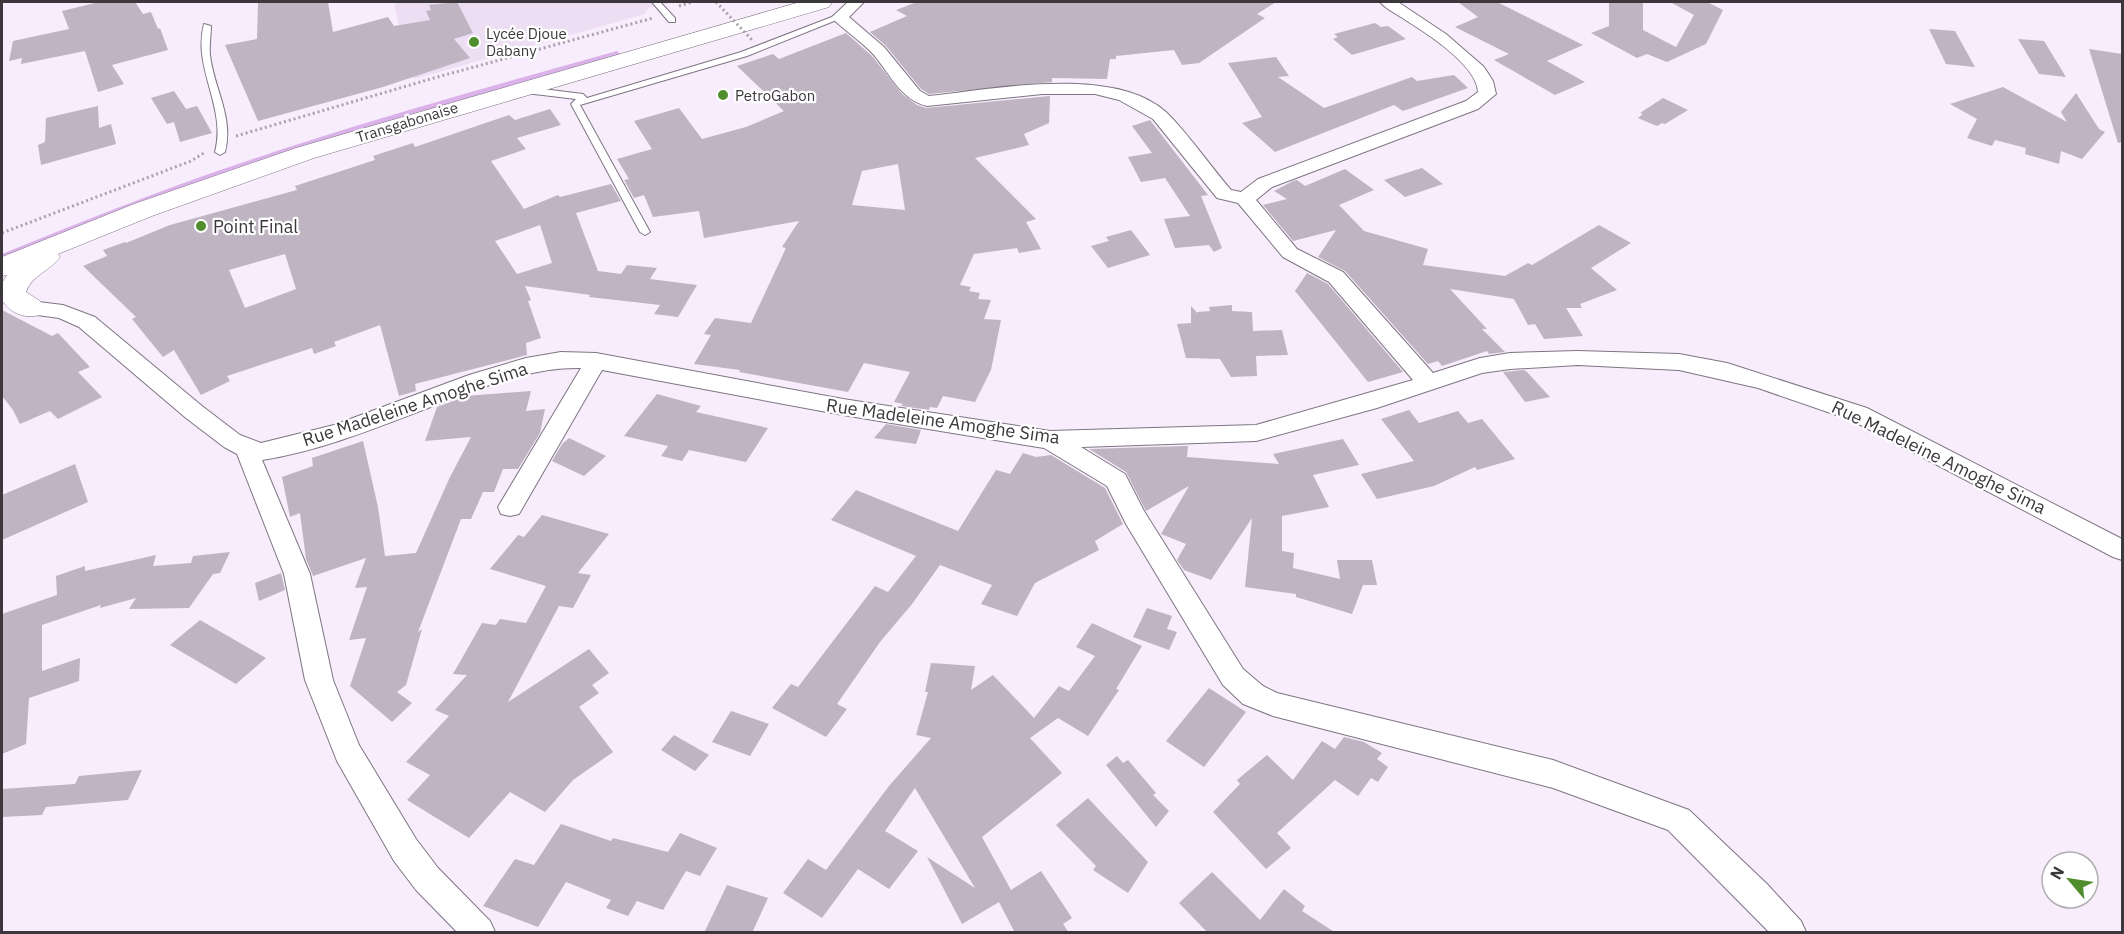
<svg xmlns="http://www.w3.org/2000/svg" width="2124" height="934" font-family="'IBM Plex Sans',sans-serif">
	<style>
		.built { fill: #eddef4 }
		.green { fill: #dab2e9 }
		.building { fill: #beb4c2; fill-rule: evenodd }
		.lines { fill: none; stroke-linecap: round; stroke-linejoin: round }
		.lane-casing { stroke: #7e7582; stroke-width: 2 }
		.street-casing { stroke: #7e7582; stroke-width: 2 }
		.highway-casing { stroke: #7e7582; stroke-width: 1 }
		.path { stroke: #a9a2ac; stroke-width: 3; stroke-dasharray: 2 3; stroke-linecap: butt }
		.lane { fill: #fff; fill-rule: evenodd }
		.street { fill: #fff; fill-rule: evenodd }
		.highway { fill: #fff; fill-rule: evenodd }
		.path-bridge { stroke: #a9a2ac; stroke-width: 3; stroke-dasharray: 2 3; stroke-linecap: butt }
		.poi-dot { fill: #4f8d2d; stroke: #fff; stroke-width: 2 }
		.labels { text-anchor: middle; dominant-baseline: central; stroke-width: 4.5; stroke-linejoin: round; paint-order: stroke }
		.far-poi-label { font-size: 15px; fill: #3b373c; stroke: #fff; text-anchor: start }
		.far-street-label { font-size: 15px; fill: #3b373c; stroke: #fff }
		.poi-label { font-size: 18px; fill: #3b373c; stroke: #fff; text-anchor: start }
		.street-label { font-size: 18px; fill: #3b373c; stroke: #fff }
	</style>
	<rect width="100%" height="100%" fill="#f7edfc"/>
	<path class="built" d="M394,2H675L648,8L645,14L414,79L408,70Z"/>
	<path class="green" d="M617,51L620,54L386,122L41,243L2,259V254C86,220 170,186 256,158C375,118 496,85 617,51Z"/>
	<path class="building" d="M99,2H135L143,14L151,12L158,29L160,28L168,50L112,65L124,84L98,92L85,51L21,64L22,58L9,61L13,41L69,29L62,11Z
		M258,2H328L333,32L388,17L394,26L430,20L426,11L431,10L429,5L457,2L473,33L454,39L470,58L383,87L258,121L225,45L257,39Z
		M917,2H1276L1257,14L1265,18L1199,63L1182,65L1174,50L1116,56V59H1110L1107,79L1052,78V82L929,94L921,89L886,46L870,32L907,16L896,10Z
		M1458,2H1497L1583,45L1547,61L1585,82L1555,95L1494,60L1509,54L1455,27L1478,17Z
		M1609,2H1643V30L1676,47L1694,15L1670,2H1707L1723,10L1706,44L1667,62L1647,54L1637,58L1591,33L1609,26Z
		M1375,23L1381,27L1388,26L1406,39L1352,55L1333,39L1338,37L1334,34Z
		M1929,29L1955,31L1975,67L1946,64Z
		M846,33L872,56L902,94L917,105L926,108L1050,96L1049,123L1024,134L1029,145L975,158L1036,219L1026,222L1041,249L1019,253L1017,248L974,254L960,285L971,287L969,291L980,293L978,299L991,300L984,319L1001,320L991,370L975,402L943,396L937,408L930,407L929,410L901,406L903,404L894,402L910,372L864,363L848,392L739,372L740,370L694,364L711,335L704,334L715,318L751,323L786,248L782,247L799,221L704,238L699,211L653,217L644,195L634,198L624,180L629,179L617,159L652,149L634,121L679,108L702,139L746,127L784,111L737,66L773,54L779,59ZM898,164L905,210L852,205L862,171Z
		M2018,39L2044,41L2066,77L2039,74Z
		M2089,49L2122,54V142L2118,143Z
		M1276,57L1289,76L1278,77L1324,108L1412,77L1417,81L1454,75L1468,88L1403,111L1394,105L1275,152L1242,123L1262,117L1228,63Z
		M2003,87L2067,122L2061,112L2076,93L2099,129L2105,132L2082,159L2061,151L2059,164L2025,154L2026,148L1995,140L1992,146L1967,138L1977,119L1950,104Z
		M174,91L186,109L197,106L212,133L180,142L174,122L167,124L151,98Z
		M1663,98L1688,110L1665,124L1662,123L1657,126L1638,118L1643,114L1640,113Z
		M98,106L99,128L111,124L116,144L41,165L38,145L45,142L46,118Z
		M550,109L561,125L517,138L526,149L491,161L524,209L558,195L560,197L611,184L621,201L576,213L598,271L621,274L627,265L657,268L650,279L697,285L678,317L654,314L660,305L589,297L590,295L525,286L531,300L528,301L541,338L526,343L527,355L415,384L416,391L399,396L380,325L334,342L336,346L314,354L312,348L227,376L230,381L201,395L174,350L163,357L132,319L136,317L83,266L107,256L103,250L125,242L126,243L170,225L297,190L295,186L375,160L373,156L413,143L415,147L509,115L515,120ZM540,225L552,263L517,274L495,241ZM285,254L296,289L245,308L229,270Z
		M1150,120L1208,195L1201,196L1222,248L1214,252L1209,245L1175,248L1164,219L1190,216L1165,178L1141,182L1128,157L1152,153L1132,126Z
		M1422,168L1443,184L1405,197L1384,180Z
		M1345,169L1374,190L1339,205L1364,231L1428,249L1423,265L1505,276L1528,263L1532,265L1599,225L1631,243L1591,268L1617,290L1580,304L1582,308H1566L1583,336L1544,339L1535,324L1528,325L1514,299L1450,289L1487,329H1482L1505,352L1489,354L1487,351L1442,366L1438,361L1428,364L1345,271L1318,257L1336,230L1293,241L1263,205L1287,199L1274,191L1293,181L1297,180L1305,186Z
		M1131,230L1150,255L1108,268L1091,246L1109,241L1106,237Z
		M1307,273L1328,284L1403,372L1368,382L1295,291Z
		M1232,305V311L1252,312L1253,331L1282,330L1288,355L1256,356L1257,376L1231,377L1220,359L1186,358L1177,324L1191,323V306L1198,314L1197,312L1210,311L1209,307Z
		M2,310L52,336L58,333L90,367L78,372L102,397L58,419L50,411L20,424L13,410L2,396Z
		M1524,370L1527,372L1550,397L1525,402L1503,372Z
		M531,391L526,411L545,409L540,433L518,469H503L494,492H483L471,519H461L418,632L422,629L406,685L397,692L412,703L392,722L350,686L366,638L349,640L367,587L355,588L366,558L313,576L306,559L300,513L290,517L282,477L313,466L312,458L363,441L378,507L385,556L416,553L450,477L471,437L425,441L437,407L466,396Z
		M657,394L701,406L696,412L768,428L746,462L689,450L682,461L661,456L668,446L624,436Z
		M1409,410L1419,423L1458,411L1468,423L1482,419L1515,459L1477,470L1475,467L1434,486L1377,499L1361,474L1414,461L1381,419Z
		M886,424L921,430L916,444L874,438Z
		M569,438L606,456L584,476L552,461L562,444Z
		M1343,439L1359,465L1313,475L1329,507L1282,516V551L1294,553L1293,568L1340,579L1337,560H1372L1377,585H1363L1352,614L1296,597V594L1245,587L1252,518L1211,580L1184,570L1177,560L1186,544L1161,534L1189,486L1146,511L1126,472L1089,449L1184,446H1188L1187,457L1279,464L1273,454Z
		M1023,453L1036,457L1051,455L1105,488L1123,524L1095,541L1099,550L1035,583L1017,616L981,604L992,585L940,565L912,604L880,642L837,704L847,709L826,737L772,708L791,684L798,687L875,586L888,592L916,556L831,520L856,490L958,531L996,470L1010,474Z
		M75,464L88,502L2,540V495Z
		M542,515L609,534L578,573L591,575L573,608L559,606L508,702L589,649L609,673L592,685L599,693L579,707L613,752L573,780L545,812L510,792L469,838L407,800L430,775L406,762L449,716L435,710L467,675L453,674L482,623L496,625L500,619L526,623L546,586L490,569L518,535L524,537Z
		M230,552L220,573L213,574L189,608L129,609L136,598L100,608L101,605L42,625V671L80,658L79,681L29,698L26,744L2,754V614L57,595L56,576L85,566V571L156,555L153,566L191,563L193,556Z
		M281,573L285,590L259,601L255,583Z
		M1147,608L1172,616L1167,629L1177,632L1169,650L1133,637Z
		M200,620L266,658L236,684L170,645Z
		M1092,623L1142,646L1116,689L1119,690L1088,736L1058,718L1030,738L1062,773L982,837L1011,890L1041,871L1072,918L1063,924L1069,933H1015L999,902L962,924L927,857L975,888L915,788L885,831L918,851L889,889L858,869L822,918L783,893L808,859L826,870L889,786L931,738L916,735L928,692H925L931,663L975,666L971,690L993,675L1034,718L1059,686L1069,691L1095,656L1076,647Z
		M1209,688L1246,712L1204,767L1166,741Z
		M731,711L769,724L750,756L712,742Z
		M674,735L709,755L695,771L661,750Z
		M1344,737L1364,742L1382,753L1377,759L1388,767L1378,782L1371,778L1358,796L1335,780L1277,833L1291,848L1266,869L1213,812L1240,784L1237,780L1267,755L1293,780L1322,741L1335,749Z
		M1117,756L1123,763L1128,760L1156,793L1153,795L1169,811L1156,827L1106,765Z
		M142,770L128,800L46,807L42,815L2,817V789L75,784L79,776Z
		M1088,798L1148,862L1128,893L1093,870L1096,866L1056,825Z
		M561,824L611,841L613,838L668,852L680,833L717,848L700,876L686,871L663,910L637,901L628,916L606,908L611,900L566,882L538,927L483,906L515,859L534,865Z
		M1212,872L1260,920L1284,889L1305,906L1302,911L1336,933H1208L1179,903Z
		M727,885L768,898L752,933H704Z"/>
	<g class="lines">
		<g class="lane-casing">
			<path id="lane" d="M652,2H660L675,18V22H669Z
				M837,15L844,17L747,56L580,105L650,232L645,235L640,232L571,104L576,99L526,93L522,90L526,87L583,94L587,98L741,52Z
				M204,24L211,26C211,35 209,45 210,55C214,89 234,117 225,152L220,155L215,152C227,107 192,68 204,24Z"/>
		</g>
		<g class="street-casing">
			<path id="street" d="M848,2H864L849,17L884,47L920,91L929,96C994,89 1114,65 1166,112C1187,132 1211,167 1231,190L1241,192L1258,179L1466,101L1478,92C1477,66 1428,34 1407,21C1399,15 1387,10 1380,2H1398L1446,34L1484,67L1493,81L1496,94L1478,109L1272,187L1256,200L1297,249L1343,272L1433,373L1480,358L1510,353L1578,351L1679,354L1727,363L1867,408L2122,539V560L2113,557L1851,420L1758,388L1679,370L1578,365L1510,369L1482,373L1377,408L1256,441L1081,447L1125,474L1144,511L1243,669L1263,686L1277,693L1553,760L1689,810L1767,884L1801,921L1806,932H1769L1668,830L1553,788L1273,716L1243,704L1223,685L1126,524L1107,486L1044,448L843,415L602,370L519,514L510,516L501,514L498,507L581,368C535,367 491,384 449,400C388,423 326,450 262,460L310,574L333,680L359,745L416,839L438,868L490,921L495,932H457L416,890L394,861L337,761L305,680L284,574L237,454L224,447L186,418L79,327L59,318L23,313L19,308L23,303L30,301L63,305L95,317L202,406L240,435L261,443L334,425L469,375L526,358L561,352L596,353L843,399L1050,431L1256,425L1413,380L1329,282L1283,257L1238,203L1217,198L1153,119L1119,100L1095,94H1042L927,106C901,100 890,74 874,55C862,42 847,32 834,20L832,17Z"/>
		</g>
		<g class="highway-casing">
			<path id="highway" d="M800,2H832L829,7L314,158L152,216L58,254L60,257C50,271 32,275 26,292L40,301L44,308L40,315C25,319 11,314 2,300V283L7,275L2,276V257L134,204L296,148Z"/>
		</g>
		<path class="path" d="M679,6L692,2
			M236,136L434,78L653,18
			M2,233L191,161L204,153"/>
		<use href="#lane" class="lane"/>
		<use href="#street" class="street"/>
		<use href="#highway" class="highway"/>
		<path class="path-bridge" d="M716,2L754,42"/>
	</g>
	<g class="poi-dot">
		<circle cx="474" cy="42" r="6"/>
		<circle cx="723" cy="95" r="6"/>
		<circle cx="201" cy="226" r="6"/>
	</g>
	<g class="labels">
		<g class="far-poi-label">
			<text x="486" y="33">Lycée Djoue<tspan x="486" dy="17">Dabany</tspan></text>
			<text x="735" y="95">PetroGabon</text>
		</g>
		<g class="far-street-label">
			<text transform="translate(407 122) rotate(-17)">Transgabonaise</text>
		</g>
		<g class="poi-label">
			<text x="213" y="226">Point Final</text>
		</g>
		<g class="street-label">
			<text transform="translate(415 404) rotate(-18)">Rue Madeleine Amoghe Sima</text>
			<text transform="translate(943 421) rotate(8)">Rue Madeleine Amoghe Sima</text>
			<text transform="translate(1939 457) rotate(26)">Rue Madeleine Amoghe Sima</text>
		</g>
	</g>
	<rect width="2124" height="934" fill="none" stroke="#3b373c" stroke-width="6"/>
	<g transform="translate(2070 880) rotate(299)"><circle r="28" fill="#ffffff" stroke="#b1afb1" stroke-width="1.5"/>
	<path d="M0-4.5L10 22L0 15L-10 22Z" fill="#4f8d2d"/>
	<text y="-9" font-size="16" font-weight="bold" text-anchor="middle" fill="#3b373c">N</text>
	</g>
</svg>
